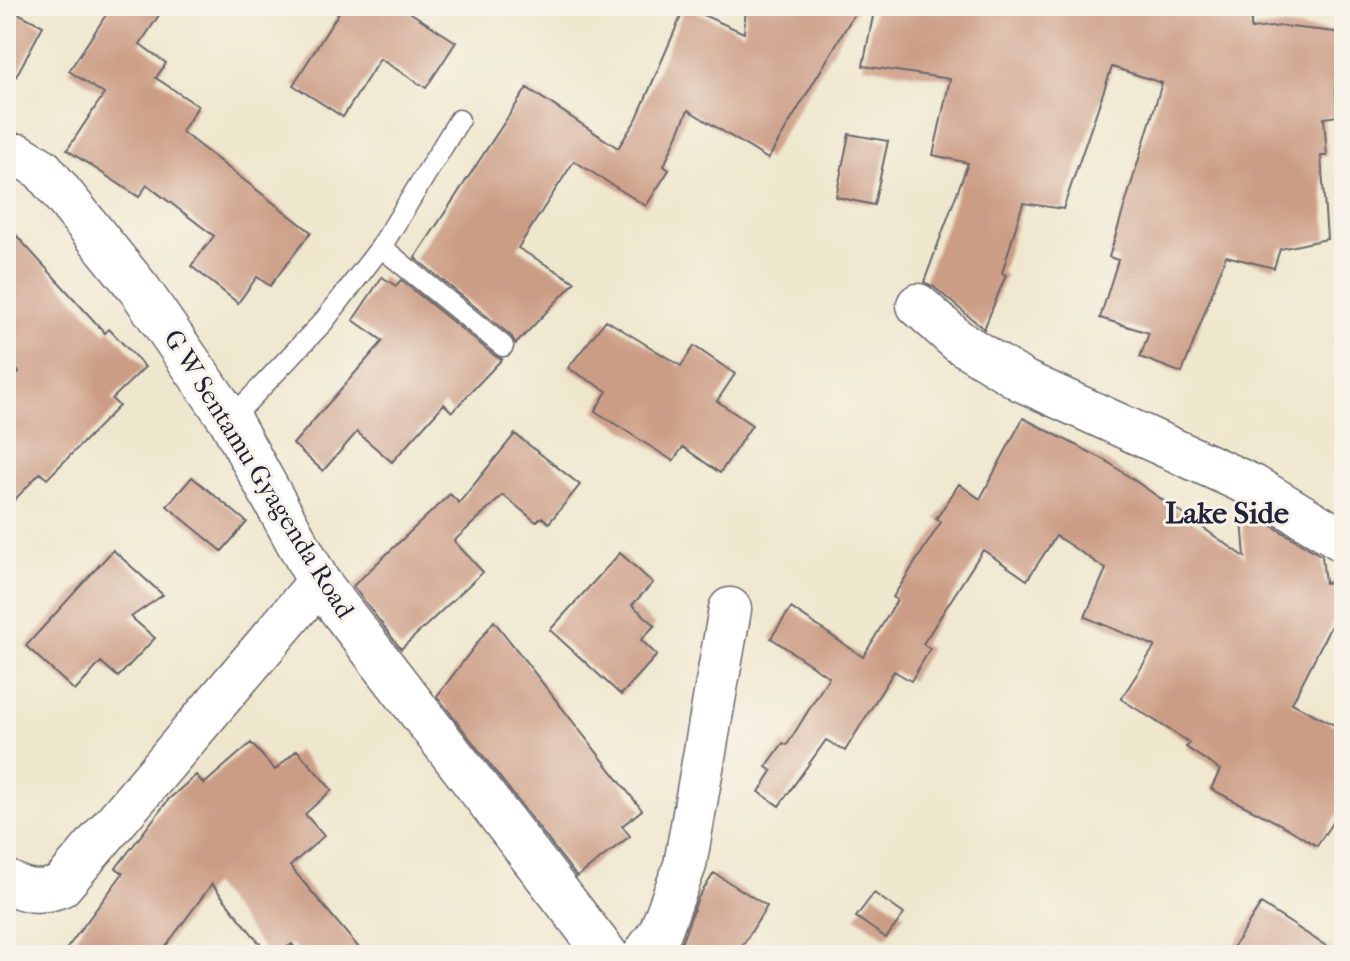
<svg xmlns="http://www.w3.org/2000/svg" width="1350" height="961" font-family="'IM FELL French Canon',serif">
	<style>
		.building { fill: #cc9d85 }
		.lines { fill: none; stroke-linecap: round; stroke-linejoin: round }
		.lane-casing { stroke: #6a676e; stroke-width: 23 }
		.street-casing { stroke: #6a676e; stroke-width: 45 }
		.lane { stroke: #fff; stroke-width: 20 }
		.street { stroke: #fff; stroke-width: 42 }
		.labels { text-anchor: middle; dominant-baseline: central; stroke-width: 6; stroke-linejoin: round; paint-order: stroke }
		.street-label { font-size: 26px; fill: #22223b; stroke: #f7f3e8 }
		.quarter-label { font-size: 30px; font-weight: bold; fill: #22223b; stroke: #f7f3e8 }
	</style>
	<rect width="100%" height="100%" fill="#f7f3e8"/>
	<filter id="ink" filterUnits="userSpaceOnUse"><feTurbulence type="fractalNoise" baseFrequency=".0125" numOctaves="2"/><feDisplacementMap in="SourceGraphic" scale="16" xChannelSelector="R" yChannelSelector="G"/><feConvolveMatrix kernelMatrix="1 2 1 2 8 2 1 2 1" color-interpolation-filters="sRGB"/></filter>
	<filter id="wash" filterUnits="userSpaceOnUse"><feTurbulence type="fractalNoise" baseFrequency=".006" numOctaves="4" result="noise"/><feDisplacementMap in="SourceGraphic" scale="32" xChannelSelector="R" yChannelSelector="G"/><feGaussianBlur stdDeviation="1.8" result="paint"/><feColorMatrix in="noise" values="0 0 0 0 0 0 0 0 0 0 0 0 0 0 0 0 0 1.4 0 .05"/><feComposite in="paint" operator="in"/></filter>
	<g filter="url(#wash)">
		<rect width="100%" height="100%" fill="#efe7cd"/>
		<g id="blocks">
			<path class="building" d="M112,6H165L140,44L166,63L156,78L198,106L182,132L311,232L270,286L257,277L238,303L191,266L214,236L147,185L139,197L67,150L104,94L69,71Z
				M343,6H400L456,42L426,88L380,59L343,117L293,85Z
				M746,6H859L768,159L688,110L664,166L669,170L646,206L574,161L518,248L575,282L516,344L511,336L415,258L527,88L618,148L637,118L685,7L744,33Z
				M875,6H1064L1065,9L1202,10L1201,6H1251V29L1281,26L1344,33V85L1335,84L1338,116L1324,118L1327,156H1321L1327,239L1280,249L1274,268L1226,256L1182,373L1140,357L1149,333L1100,318L1118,260L1109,257L1162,83L1112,67L1063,209L1023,203L1002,273L1006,275L984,329L934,287L924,282L968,163L933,155L950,79L863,66Z
				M6,7L43,26L6,95Z
				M849,134L888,141L874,205L836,197Z
				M6,224L105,333L109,329L145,367L112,399L119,406L47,479L40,473L6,509V386L19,372L6,357Z
				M382,277L396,286L401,280L495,356L502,359L452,412L444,404L392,462L357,432L323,471L293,444L383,341L353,320Z
				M606,320L681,366L694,346L735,374L717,401L752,425L720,473L683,447L673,461L595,411L607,391L568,368Z
				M1023,418L1105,460L1245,557L1242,520L1261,519L1322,556L1325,583L1337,582L1339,610L1292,703L1344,730V804L1317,846L1284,826L1211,789L1220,770L1186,747L1190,743L1121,699L1155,646L1085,617L1106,569L1056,536L1027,580L983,550L923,644L930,649L911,681L894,671L845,751L826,740L779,806L759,792L772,771L766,767L783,743L787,745L829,677L771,638L791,608L863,657L897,600L893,597L941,522L936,519L959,484L980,499Z
				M515,434L580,485L549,523L542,517L536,522L503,495L454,541L483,572L401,649L353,586L450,494L459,503Z
				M192,477L247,522L222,551L167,506Z
				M113,550L163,595L131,617L155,638L118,677L101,662L75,691L26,646Z
				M620,553L653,583L632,605L655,625L641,640L657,655L621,695L550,630Z
				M494,621L642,810L622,826L630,836L577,877L437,696Z
				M251,743L275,770L297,750L332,790L305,814L324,836L290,866L365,955H301L292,944L274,955H269L212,884L159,955H62L123,873L116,868L169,799L196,775L204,784Z
				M714,873L767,906L737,955H673L682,941L698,898Z
				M874,893L904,914L886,938L856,917Z
				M1261,904L1340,955H1228Z"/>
		</g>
	</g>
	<g filter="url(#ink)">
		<use href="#blocks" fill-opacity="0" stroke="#6a676e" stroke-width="2"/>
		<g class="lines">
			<g class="lane-casing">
				<path id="lane" d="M381,247L503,346
					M230,420L324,321L381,247L459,120"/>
			</g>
			<g class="street-casing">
				<path id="street" d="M6,159L19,155L42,169L140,290L230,420L319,582L607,955
					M918,305L958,341L1023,381L1253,486L1344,541
					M6,881C26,892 40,894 61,886L319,582
					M644,955L660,932L685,865L730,609"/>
			</g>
			<use href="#lane" class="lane"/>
			<use href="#street" class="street"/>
		</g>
	</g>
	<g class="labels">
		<g class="street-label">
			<text transform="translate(259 474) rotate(58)">G W Sentamu Gyagenda Road</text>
		</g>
		<g class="quarter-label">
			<text x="1227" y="513">Lake Side</text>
		</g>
	</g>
	<rect width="1350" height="961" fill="none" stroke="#f7f3e8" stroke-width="32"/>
</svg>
